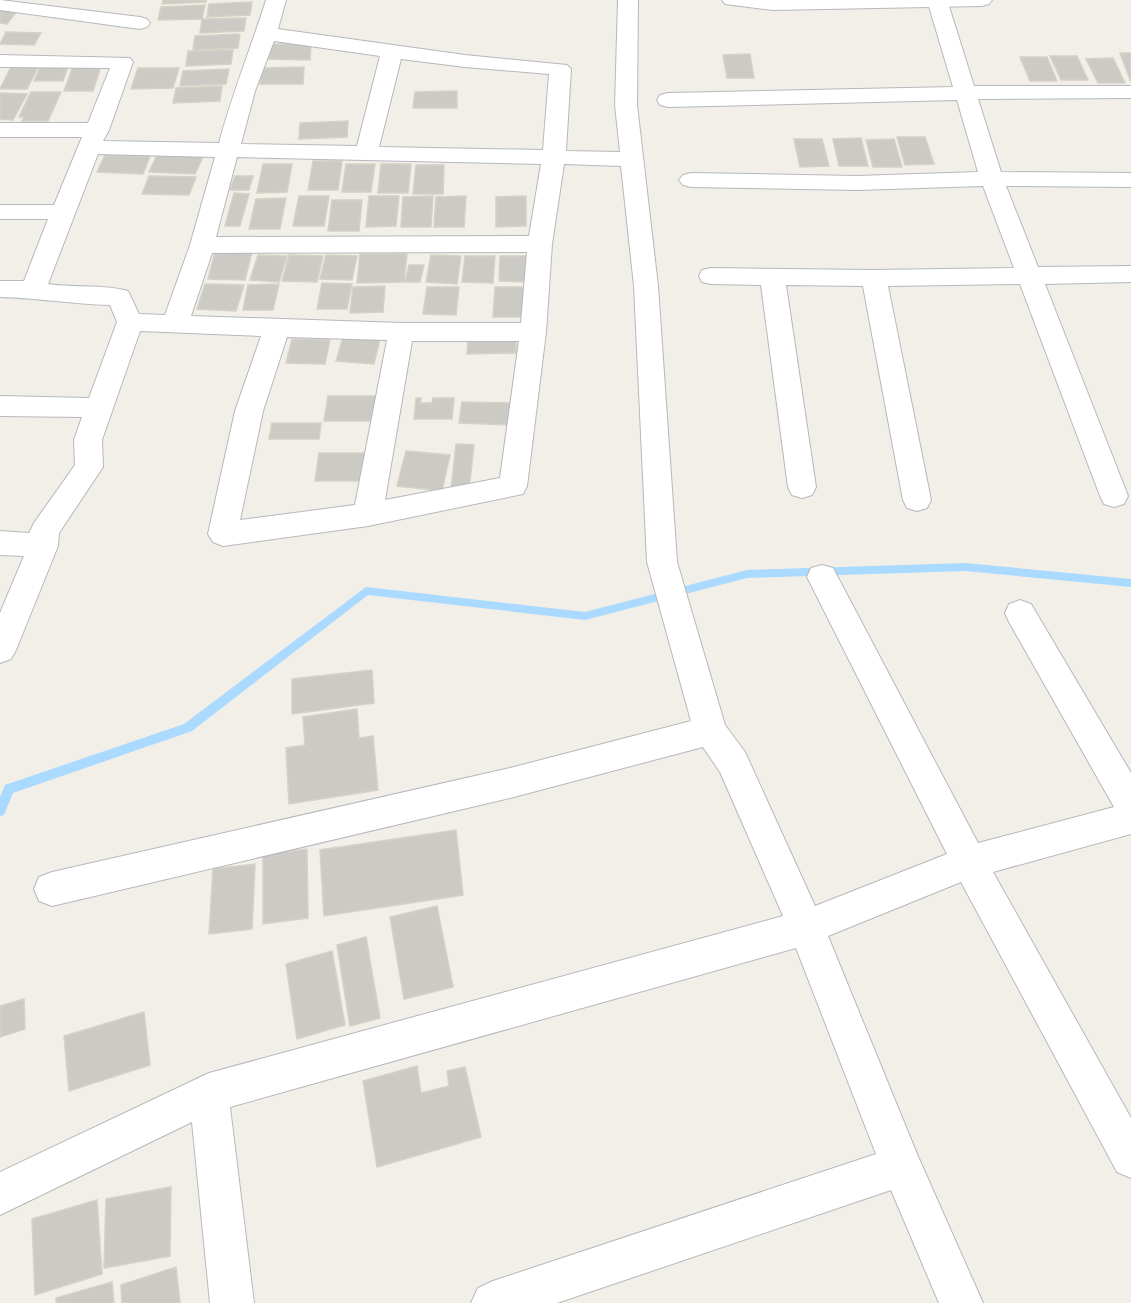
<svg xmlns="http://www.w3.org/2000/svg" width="1131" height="1303" font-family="Barlow,sans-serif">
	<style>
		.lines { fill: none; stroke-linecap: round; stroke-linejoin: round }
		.stream { fill: #aadaff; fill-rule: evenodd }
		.building { fill: #cccac5; stroke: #d6d1c6; stroke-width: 1.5 }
		.minor-casing { stroke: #b5b8bc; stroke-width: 2 }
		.tertiary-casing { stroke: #b5b8bc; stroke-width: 2 }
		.minor { fill: #fff; fill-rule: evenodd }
		.tertiary { fill: #fff; fill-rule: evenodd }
	</style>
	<rect width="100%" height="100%" fill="#f1efe8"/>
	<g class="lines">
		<path class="stream" d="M965,563L1131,579V587L965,571L747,578L585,620L368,595L192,731L13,793L4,815L0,816V797L5,785L184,724L366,587L585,612L747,570Z"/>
	</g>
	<path class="building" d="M163,0H206V2L162,4Z
		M252,2L250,15L207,17L209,4Z
		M205,5L202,19L158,20L161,7Z
		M0,9L17,11L7,24L0,23Z
		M246,18L244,31L200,33L202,19Z
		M6,32L41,33L34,45L0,44Z
		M240,34L238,48L193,50L195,36Z
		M271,44H311L310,60L268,59Z
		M233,50L231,64L186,66L188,51Z
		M1120,53H1131V82Z
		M750,54L754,78H727L723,55Z
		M1050,56H1077L1088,80H1061Z
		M1020,57H1047L1057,81H1030Z
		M1113,58L1125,83H1098L1086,59Z
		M73,66H101L93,91H64Z
		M11,67H38L27,89H0Z
		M40,67H68L63,81H34Z
		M304,67L303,84H260L263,68Z
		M138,68H179L173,88L131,89Z
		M229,69L226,84L180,86L183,71Z
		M222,86L220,101L173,103L176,88Z
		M457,91V108H413L415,92Z
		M31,92H61L48,121H22L24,117H19Z
		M0,93L27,94L13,120L0,119Z
		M348,121L347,137L299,139L300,123Z
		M897,137H925L934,164L905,165Z
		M861,138L868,166H839L833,139Z
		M794,139H822L829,166L800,167Z
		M894,139L902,167H873L866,140Z
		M105,155L150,156L143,174L97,172Z
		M157,155L203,157L195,174L149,172Z
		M313,161H342L338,190H308Z
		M263,164H292L287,192L257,193Z
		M346,164H375L371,192H342Z
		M381,164H411L408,193H378Z
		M416,165H444L443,194H413Z
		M149,176L196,177L189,195L142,194Z
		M235,176H253L249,190H230Z
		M234,193L249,194L240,226H225Z
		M299,196H329L324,226H293Z
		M369,196H399L396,226L366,227Z
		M433,196L431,227H401L403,197Z
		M466,196L464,227H434L436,197Z
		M526,196V226L496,227V197Z
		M286,198L280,229H249L256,199Z
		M332,200H362L359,231H328Z
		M215,252H252L245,280L208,279Z
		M360,254H407L404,282L357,283Z
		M258,255L287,256L279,282L250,280Z
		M289,255L323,256L317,282L282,281Z
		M326,255L357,256L352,280L320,279Z
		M431,255L461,256L457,284L426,282Z
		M465,256H495L493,283L462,282Z
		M500,256H527L526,282L499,281Z
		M409,265H424L420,282H405Z
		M322,283L352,284L347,309H317Z
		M205,284L244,285L236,311L197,309Z
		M279,284L273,310H243L248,285Z
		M385,286L383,312L350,313L353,287Z
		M427,287H459L456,315L423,314Z
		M495,287H525L524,317H493Z
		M343,337L380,339L374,364L336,361Z
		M292,339L330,340L325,364L286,363Z
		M468,340H516V353L467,354Z
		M328,396H378L374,421H324Z
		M416,398H421L420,403H432L433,398H454L452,419H414Z
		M462,402L514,403L512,425L459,423Z
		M272,423H321L319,439H269Z
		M456,444L474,445L469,490L451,489Z
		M406,451L450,455L442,491L397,486Z
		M319,453H368L365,481H315Z
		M372,670L374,703L292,714V679Z
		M357,709L359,738L373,736L378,790L289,804L286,748L305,745L303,717Z
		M456,830L463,895L324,916L320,850Z
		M307,849L308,918L263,924V855Z
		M255,864L252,929L209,934L213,869Z
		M437,906L453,987L404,999L390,917Z
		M366,937L380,1018L350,1026L337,945Z
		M332,951L345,1025L297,1039L286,964Z
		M24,999L25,1029L0,1037V1006Z
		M144,1012L150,1065L69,1091L64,1036Z
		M417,1066L421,1093L449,1086L447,1071L465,1067L481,1137L377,1167L363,1081Z
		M171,1187L170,1256L104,1268L106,1199Z
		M97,1200L102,1274L35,1295L32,1219Z
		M176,1267L180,1303H122L121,1285Z
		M112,1282L114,1303H56V1298Z"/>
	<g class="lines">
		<g class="minor-casing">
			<path id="minor" d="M0,0L140,17L147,19L150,23L147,27L140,29L0,10Z
				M266,0H286L278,29L465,55L567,65L571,69L566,151L620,152L615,105L618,0H638L637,105L658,286L677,562L725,725L745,752L815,906L947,854L807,577L811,568L822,565L833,568L978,843L1114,807L1009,622L1005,613L1009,604L1020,600L1031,604L1131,773V834L993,872L1131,1118V1178L1117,1172L961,882L828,936L917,1154L983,1303H939L891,1190L557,1303H471L478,1288L493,1281L876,1154L796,948L230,1107L254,1303H210L192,1122L0,1215V1172L209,1073L783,916L720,772L703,747L510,798L52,906L39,901L34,889L39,877L52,872L510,768L691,721L647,562L634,286L621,166L564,164L552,244L546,332L527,486L523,494L368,526L223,546L213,542L208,534L235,411L261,336L140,331L102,440L103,467L59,533L58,546L16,650L11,659L0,663V613L24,556L0,555V531L29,533L34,523L75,465L74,440L82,417L0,416V396L89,398L117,322L110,305C73,304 37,298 0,297V281H24L48,219H0V205H54L82,137H0V123H88L110,68L0,67V55L130,58L133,62L109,130L103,141L219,143C232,94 251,48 266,0ZM274,41L380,56L357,146L241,144L255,91ZM401,59L465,67L549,74L543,150L379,147ZM98,154L215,157L190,245L165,315L139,314L128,291C103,284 74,288 48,284ZM237,157L541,164L529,236L216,237ZM527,252L521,323H401L191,316L212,253ZM287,337L387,340L355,505L240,520L263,411ZM412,341H519L500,478L385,500Z
				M927,0H947L974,86H1131V98L978,99L1001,172L1131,173V187L1006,186L1038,267L1131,266V282L1045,284L1128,496L1124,504L1114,507L1104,504L1100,496L1020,284L888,286L931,500L927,508L917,511L907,508L903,500L863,286L786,285L816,487L812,495L802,498L792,495L788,487L761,285L711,284L702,282L699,276L702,270L711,268L874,270L1014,268L983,186L857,190L691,187L683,185L679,180L683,175L691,173L857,176L978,172L957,100L668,107L660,105L657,100L660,95L668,93L953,87Z"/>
		</g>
		<g class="tertiary-casing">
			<path id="tertiary" d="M722,0H992L989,4L982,6L773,10L725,4Z"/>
		</g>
		<use href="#minor" class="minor"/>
		<use href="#tertiary" class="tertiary"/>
	</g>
</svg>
